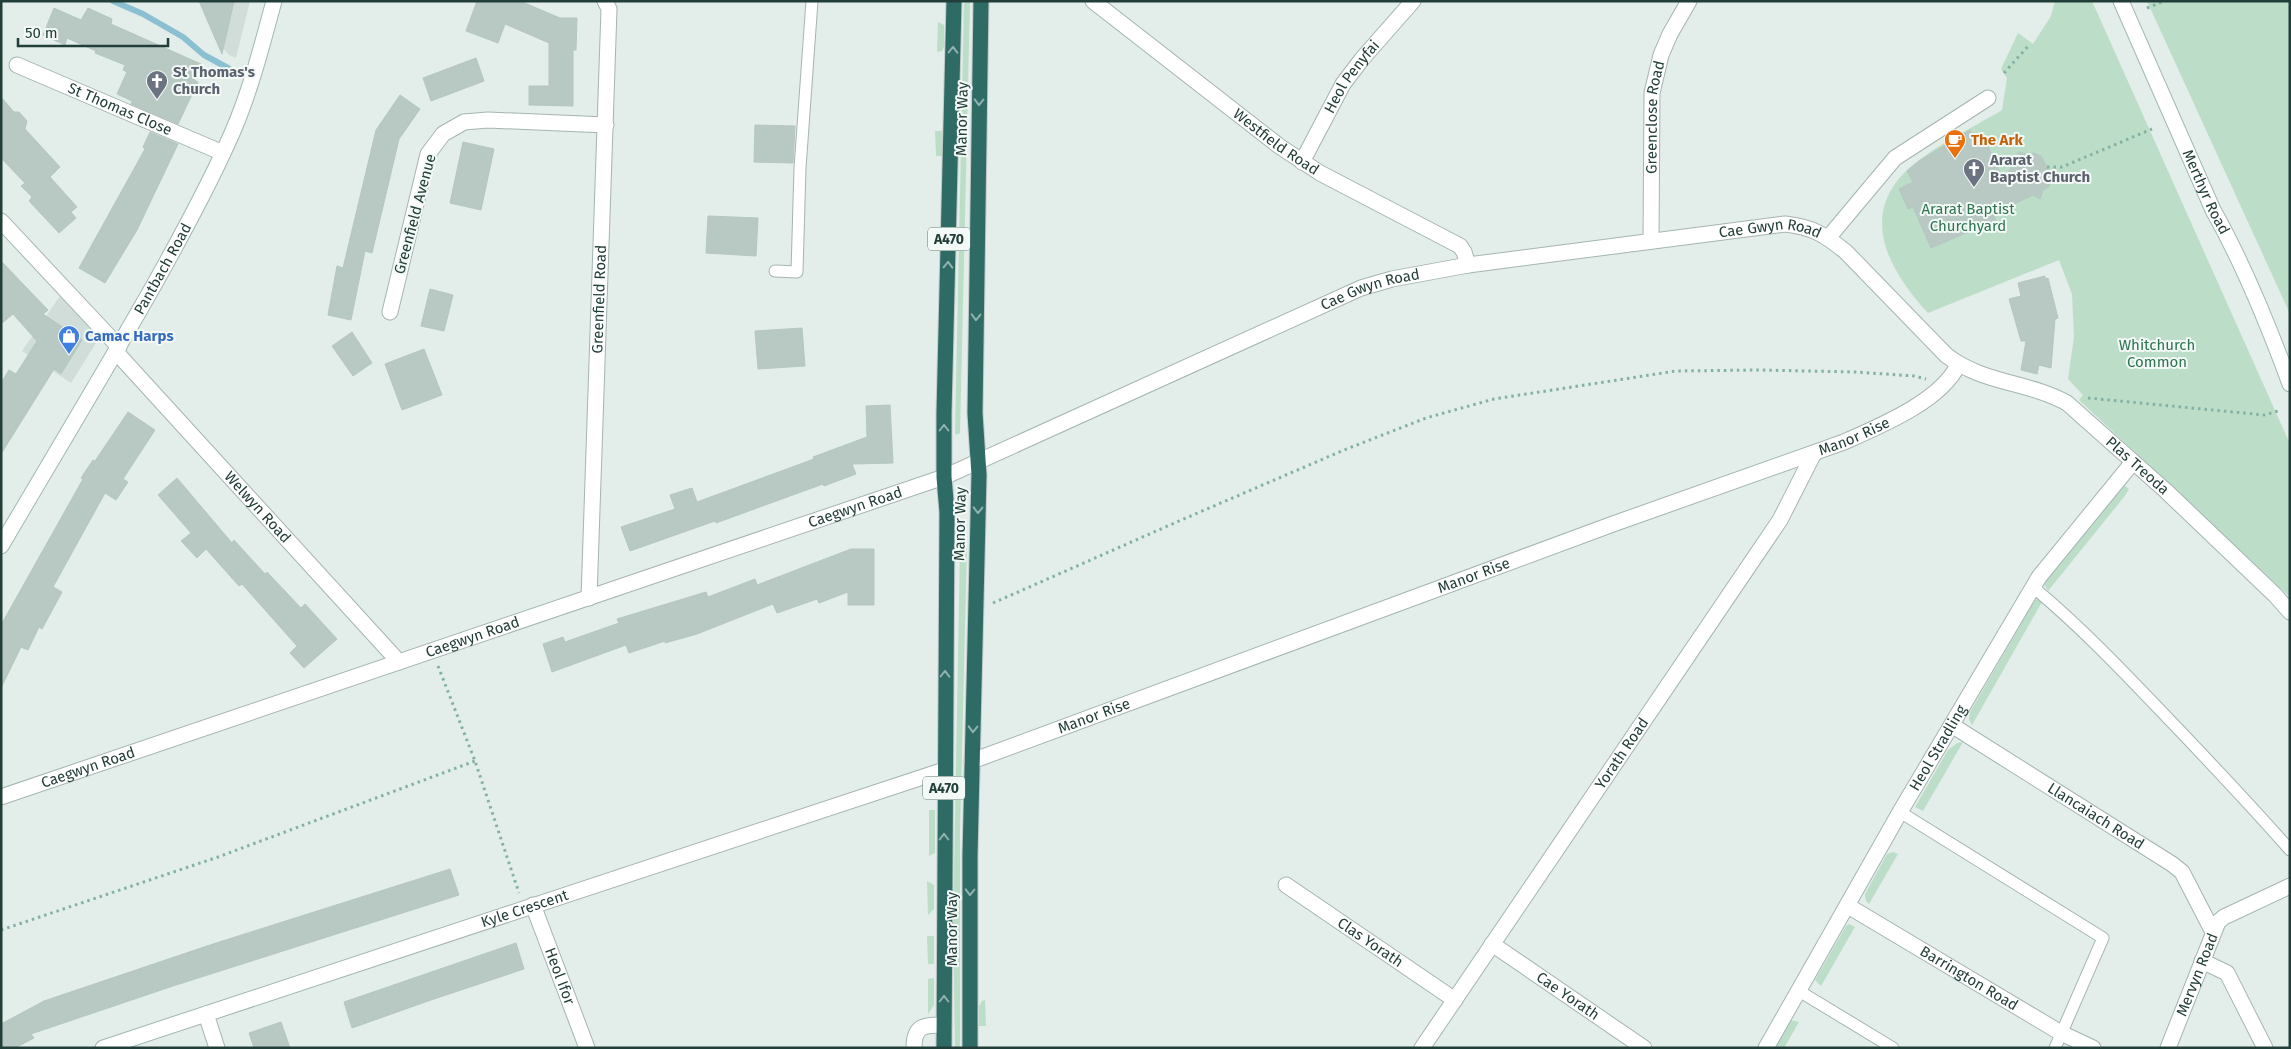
<svg xmlns="http://www.w3.org/2000/svg" width="2291" height="1049" font-family="'Fira Sans',sans-serif">
	<style>
		.built { fill: #d1ddd8 }
		.green { fill: #bcdec8 }
		.lines { fill: none; stroke-linecap: round; stroke-linejoin: round }
		.stream { stroke: #8bc0d2; stroke-width: 6 }
		.building { fill: #b8c8c3; stroke: #b5c7c1 }
		.lane-casing { stroke: #a5b5b1; stroke-width: 13 }
		.street-casing { stroke: #a5b5b1; stroke-width: 17 }
		.secondary-casing { stroke: #a1b9b2; stroke-width: 17 }
		.highway-casing { stroke: #c1c9c8; stroke-width: 17 }
		.path { stroke: #83b1a6; stroke-width: 3; stroke-dasharray: 2.5 4; stroke-linecap: butt }
		.lane { stroke: #fff; stroke-width: 11 }
		.street { stroke: #fff; stroke-width: 15 }
		.secondary { stroke: #fff; stroke-width: 15 }
		.highway { stroke: #2e6b64; stroke-width: 15 }
		.oneway { stroke: #90b2ae }
		.labels { text-anchor: middle; dominant-baseline: central; stroke-width: 4; stroke-linejoin: round; paint-order: stroke }
		.shield { fill: #f3f9f7; stroke: #617672; stroke-width: 1 }
		.shield-label { font-size: 14px; font-weight: bold; fill: #223e39 }
		.worship-label { font-size: 15px; font-weight: bold; fill: #5b616d; stroke: #f3f9f7; text-anchor: start }
		.street-label { font-size: 15px; fill: #223e39; stroke: #f3f9f7 }
		.food-label { font-size: 15px; font-weight: bold; fill: #c56008; stroke: #f3f9f7; text-anchor: start }
		.park-label { font-size: 15px; fill: #2c754f; stroke: #f3f9f7 }
		.shop-label { font-size: 15px; font-weight: bold; fill: #366cbe; stroke: #f3f9f7; text-anchor: start }
	</style>
	<rect width="100%" height="100%" fill="#e3ede9"/>
	<path class="built" d="M199,1H250L236,58L229,55L215,39Z
		M60,296L99,338L71,383L22,351Z"/>
	<path class="green" d="M964,1H970L960,433L956,435L955,433Z
		M2055,1H2092L2290,444V597L2079,400L2083,395L2068,379L2074,337L2072,294L2059,260L1928,313C1892,274 1858,219 1905,172C1930,148 1972,128 2002,110L2007,78L2001,69L2018,33L2033,44L2051,16Z
		M2147,1H2290V314Z
		M938,22L944,25V47L942,51L937,52Z
		M935,131H942V156H936Z
		M2124,485L2129,489L2124,497L2048,591L2044,584Z
		M960,548H967L960,832V1048H955L953,927Z
		M2038,599L2042,602L1972,725L1969,719L1970,712L2035,600Z
		M1963,742L1923,811L1915,807L1948,750L1957,743Z
		M929,810H935V853L929,856Z
		M1893,852L1898,854L1869,904L1866,901L1865,894L1887,854Z
		M927,881L934,885V909L928,915Z
		M1849,924L1855,927L1821,986L1815,980L1846,926Z
		M927,936H934V964H928Z
		M934,978V1005L928,1014V979Z
		M985,1000L986,1026H979V1006L982,1001Z
		M1791,1020L1799,1022L1784,1048H1775Z"/>
	<g class="lines">
		<path class="stream" d="M113,1L143,14L183,37L204,55L228,68"/>
	</g>
	<path class="building" d="M199,1H234L222,54Z
		M477,1H520L560,18H577L576,50H573V106L529,105V86H549V43L505,24L498,43L466,31Z
		M54,8L81,20L88,8L112,19L111,24L201,64L194,80L198,82L178,124L131,104L132,101L117,94L127,72L123,70L125,65L95,53L96,51L67,38L65,45L43,35Z
		M476,58L484,81L431,101L423,78Z
		M400,95L420,109L399,139L372,253L365,251L351,320L328,315L337,266L343,268L376,130Z
		M1,97L14,112H19L27,121L25,129L60,167L50,177L77,207L71,212L76,218L59,233L29,201L32,197L21,186L25,183L1,158Z
		M755,125L795,126L793,163L754,162Z
		M1970,130L1974,138L1982,134L2004,181L2019,152L2029,155L2033,153L2041,156L2052,177L2049,187L2043,190L2040,199L2033,195L1993,214L1996,220L1931,248L1913,207L1908,209L1899,189L1913,182L1907,171L1919,161Z
		M150,132L178,144L137,230L105,283L79,268L145,149L143,147Z
		M463,142L494,149L481,210L450,203Z
		M708,216L758,218L756,256L706,253Z
		M1,261L48,310L43,314L82,340L61,374L54,369L1,454V383L9,370L16,374L37,341L13,314L1,324Z
		M2045,276V279L2048,278L2058,318L2055,319L2051,368L2039,365L2037,374L2021,370L2026,341H2021L2009,299L2021,296L2018,283Z
		M430,289L453,295L444,331L421,326Z
		M802,328L805,366L758,369L755,331Z
		M352,332L372,363L353,376L332,346Z
		M424,349L442,395L402,410L385,364Z
		M890,405L893,463L852,464L856,474L824,486L823,484L716,523L715,521L630,551L621,527L675,509L670,495L692,488L697,502L814,459L813,457L867,437L866,406Z
		M128,412L155,430L123,479L128,482L116,500L105,493L53,587L62,592L42,629L39,627L28,650L21,647L1,688V625L83,479L81,478L93,460L95,461Z
		M177,478L232,543L234,540L265,574L267,572L301,608L305,604L337,639L304,668L290,653L297,646L242,584L239,586L206,549L197,558L181,541L191,533L158,495Z
		M851,549H874V605H848V592L819,603L817,599L777,613L773,604L697,634L665,643V641L629,653L626,645L552,672L543,644L563,637L565,642L619,623L617,619L706,592L708,597L755,579L757,585Z
		M450,869L459,895L173,986L31,1034L34,1038L15,1048H1V1024L44,1001L213,944Z
		M516,943L524,969L431,1000L352,1028L344,1002Z
		M281,1022L290,1048H254L249,1033Z"/>
	<g class="lines">
		<g class="lane-casing">
			<path id="lane" d="M775,271L797,272L800,168L812,1
				M2033,587C2087,632 2134,683 2182,733C2219,772 2255,810 2290,850
				M1900,812L2103,938L2055,1048
				M1799,991L1893,1048"/>
		</g>
		<g class="street-casing">
			<g id="street">
				<path id="s1" d="M1093,1L1279,146L1320,173L1460,246L1464,252L1468,265"/>
				<path id="s2" d="M17,65L223,153"/>
				<path id="s3" d="M1302,162L1343,84L1362,59L1413,1"/>
				<path d="M1,221L119,347"/>
				<path d="M1828,238L1895,158L1988,98"/>
				<path id="s4" d="M1651,241L1652,93L1661,55L1670,34L1689,1"/>
				<path d="M390,312L428,154L443,134L464,122L488,120L606,125"/>
				<path id="s5" d="M116,352L399,662"/>
				<path id="s6" d="M589,598L609,9L605,1"/>
				<path id="s7" d="M1953,726L2172,864L2182,872L2213,932"/>
				<path id="s8" d="M972,761L1613,524L1844,442C1880,426 1941,401 1958,365"/>
				<path id="s9" d="M1,797L944,477L1361,288L1392,279L1468,265L1785,224C1813,227 1825,235 1846,252L1946,355C1983,384 2027,381 2067,403L2166,491L2275,595L2290,612"/>
				<path id="s10" d="M1286,885L1455,1000"/>
				<path id="s11" d="M533,905L587,1048"/>
				<path id="s12" d="M1848,906L2061,1033L2093,1048"/>
				<path id="s13" d="M1492,944L1644,1048"/>
				<path d="M2202,961L2227,973L2265,1048"/>
				<path d="M206,1014L217,1048"/>
				<path id="s14" d="M103,1048L944,770"/>
				<path d="M914,1048C914,1025 924,1025 944,1025"/>
				<path id="s15" d="M1422,1048L1780,520L1813,455"/>
				<path id="s16" d="M1766,1048L1900,812L2039,577L2133,462"/>
				<path id="s17" d="M2168,1048L2218,922L2224,917L2290,886"/>
			</g>
		</g>
		<g class="secondary-casing">
			<g id="secondary">
				<path id="s18" d="M2121,1L2213,210C2244,265 2268,324 2290,384"/>
				<path id="s19" d="M1,546C52,459 104,373 154,285C182,235 210,184 233,131C251,89 262,45 274,1"/>
			</g>
		</g>
		<g class="highway-casing">
			<path id="highway" d="M944,1048L947,512L944,477V413L954,1
				M970,1048V856L979,475L975,413L981,1"/>
		</g>
		<path class="path" d="M2147,8L2164,1
			M2004,73L2030,44
			M2047,167H2062L2152,129
			M2088,398L2264,415L2278,411
			M993,603L1179,521L1344,450L1426,418L1494,399L1676,371L1759,370L1855,372L1914,376L1926,379
			M438,666L475,761L519,893
			M1,930L218,857L475,761"/>
		<use href="#lane" class="lane"/>
		<use href="#street" class="street"/>
		<use href="#secondary" class="secondary"/>
		<use href="#highway" class="highway"/>
	</g>
	<defs><path id="oneway-chevron" d="M-2-3.5L2.5 0L-2 3.5" fill="none" stroke-width="1.6" stroke-linecap="round" stroke-linejoin="round" transform="scale(1.25)"/></defs>
	<g class="oneway">
		<use href="#oneway-chevron" transform="translate(953 50) rotate(-89)"/>
		<use href="#oneway-chevron" transform="translate(979 102) rotate(91)"/>
		<use href="#oneway-chevron" transform="translate(948 265) rotate(-88)"/>
		<use href="#oneway-chevron" transform="translate(976 317) rotate(91)"/>
		<use href="#oneway-chevron" transform="translate(944 428) rotate(-90)"/>
		<use href="#oneway-chevron" transform="translate(978 510) rotate(91)"/>
		<use href="#oneway-chevron" transform="translate(945 674) rotate(-89)"/>
		<use href="#oneway-chevron" transform="translate(973 729) rotate(91)"/>
		<use href="#oneway-chevron" transform="translate(944 837) rotate(-90)"/>
		<use href="#oneway-chevron" transform="translate(970 892) rotate(91)"/>
		<use href="#oneway-chevron" transform="translate(944 999) rotate(-90)"/>
	</g>
	<defs>
		<g id="church-pin" transform="scale(1.125)"><path d="M0 17L-7.5 6A9.5 9.5 0 1 1 7.5 6Z" fill="#6b7280" stroke="#f3f9f7"/><path d="M-1.2-6h2.4v3.5h3.3v2.4h-3.3V6h-2.4V-.1h-3.3v-2.4h3.3Z" fill="#fff"/></g>
		<g id="cafe-pin" transform="scale(1.125)"><path d="M0 17L-7.5 6A9.5 9.5 0 1 1 7.5 6Z" fill="#e8710a" stroke="#f3f9f7"/><path d="M-5.5-4.5H6V0H3Q3 3.5 0 3.5H-2.5Q-5.5 3.5-5.5 0ZM3-3.2v2h1.7v-2ZM-6 4.5H4V6H-6Z" fill="#fff"/></g>
		<g id="shop-pin" transform="scale(1.125)"><path d="M0 17L-7.5 6A9.5 9.5 0 1 1 7.5 6Z" fill="#3f7fe0" stroke="#f3f9f7"/><path d="M-5-2.5h2.3a2.7 3.5 0 0 1 5.4 0H5L5.5 6h-11ZM-1.5-2.5h3a1.5 2.3 0 0 0-3 0Z" fill="#fff"/></g>
	</defs>
	<g fill-rule="evenodd">
		<use href="#church-pin" x="157" y="81"/>
		<use href="#cafe-pin" x="1955" y="140"/>
		<use href="#church-pin" x="1974" y="169"/>
		<use href="#shop-pin" x="69" y="336"/>
	</g>
	<g class="labels">
		<g class="shield">
			<rect x="928" y="227.5" width="42" height="23" rx="4"/>
			<rect x="923" y="776.5" width="42" height="23" rx="4"/>
		</g>
		<g class="shield-label">
			<text x="949" y="239">A470</text>
			<text x="944" y="788">A470</text>
		</g>
		<g class="worship-label">
			<text x="173" y="72">St Thomas's<tspan x="173" dy="17">Church</tspan></text>
			<text x="1990" y="160">Ararat<tspan x="1990" dy="17">Baptist Church</tspan></text>
		</g>
		<g class="street-label">
			<text stroke="none"><textPath href="#s3" startOffset="99">Heol Penyfai</textPath></text>
			<text stroke="none"><textPath href="#s2" startOffset="112">St Thomas Close</textPath></text>
			<text stroke="none"><textPath href="#s4" startOffset="124">Greenclose Road</textPath></text>
			<text transform="translate(962 119) rotate(-89)">Manor Way</text>
			<text stroke="none"><textPath href="#s1" startOffset="231">Westfield Road</textPath></text>
			<text stroke="none"><textPath href="#s18" startOffset="209">Merthyr Road</textPath></text>
			<text transform="translate(415 214) rotate(-75)">Greenfield Avenue</text>
			<text stroke="none"><textPath href="#s9" startOffset="1868">Cae Gwyn Road</textPath></text>
			<text stroke="none"><textPath href="#s19" startOffset="321">Pantbach Road</textPath></text>
			<text stroke="none"><textPath href="#s9" startOffset="1462">Cae Gwyn Road</textPath></text>
			<text stroke="none"><textPath href="#s6" startOffset="299">Greenfield Road</textPath></text>
			<text stroke="none"><textPath href="#s8" startOffset="940">Manor Rise</textPath></text>
			<text stroke="none"><textPath href="#s9" startOffset="2320">Plas Treoda</textPath></text>
			<text stroke="none"><textPath href="#s5" startOffset="210">Welwyn Road</textPath></text>
			<text stroke="none"><textPath href="#s9" startOffset="902">Caegwyn Road</textPath></text>
			<text transform="translate(960 524) rotate(-89)">Manor Way</text>
			<text stroke="none"><textPath href="#s8" startOffset="535">Manor Rise</textPath></text>
			<text stroke="none"><textPath href="#s9" startOffset="498">Caegwyn Road</textPath></text>
			<text stroke="none"><textPath href="#s8" startOffset="130">Manor Rise</textPath></text>
			<text stroke="none"><textPath href="#s16" startOffset="346">Heol Stradling</textPath></text>
			<text stroke="none"><textPath href="#s15" startOffset="356">Yorath Road</textPath></text>
			<text stroke="none"><textPath href="#s9" startOffset="92">Caegwyn Road</textPath></text>
			<text stroke="none"><textPath href="#s7" startOffset="169">Llancaiach Road</textPath></text>
			<text stroke="none"><textPath href="#s14" startOffset="444">Kyle Crescent</textPath></text>
			<text transform="translate(952 929) rotate(-90)">Manor Way</text>
			<text stroke="none"><textPath href="#s10" startOffset="102">Clas Yorath</textPath></text>
			<text stroke="none"><textPath href="#s17" startOffset="79">Mervyn Road</textPath></text>
			<text stroke="none"><textPath href="#s11" startOffset="76">Heol Ifor</textPath></text>
			<text stroke="none"><textPath href="#s12" startOffset="141">Barrington Road</textPath></text>
			<text stroke="none"><textPath href="#s13" startOffset="92">Cae Yorath</textPath></text>
		</g>
		<g class="food-label">
			<text x="1971" y="140">The Ark</text>
		</g>
		<g class="park-label">
			<text x="1968" y="209">Ararat Baptist<tspan x="1968" dy="17">Churchyard</tspan></text>
			<text x="2157" y="345">Whitchurch<tspan x="2157" dy="17">Common</tspan></text>
		</g>
		<g class="shop-label">
			<text x="85" y="336">Camac Harps</text>
		</g>
	</g>
	<rect width="2291" height="1049" fill="none" stroke="#223e39" stroke-width="5"/>
	<path d="M18 38v8h150v-8" fill="none" stroke="#223e39" stroke-width="2.5"/>
	<text x="25" y="38" font-size="15" fill="#223e39" stroke="#f3f9f7" stroke-width="4" paint-order="stroke">50 m</text>
</svg>
